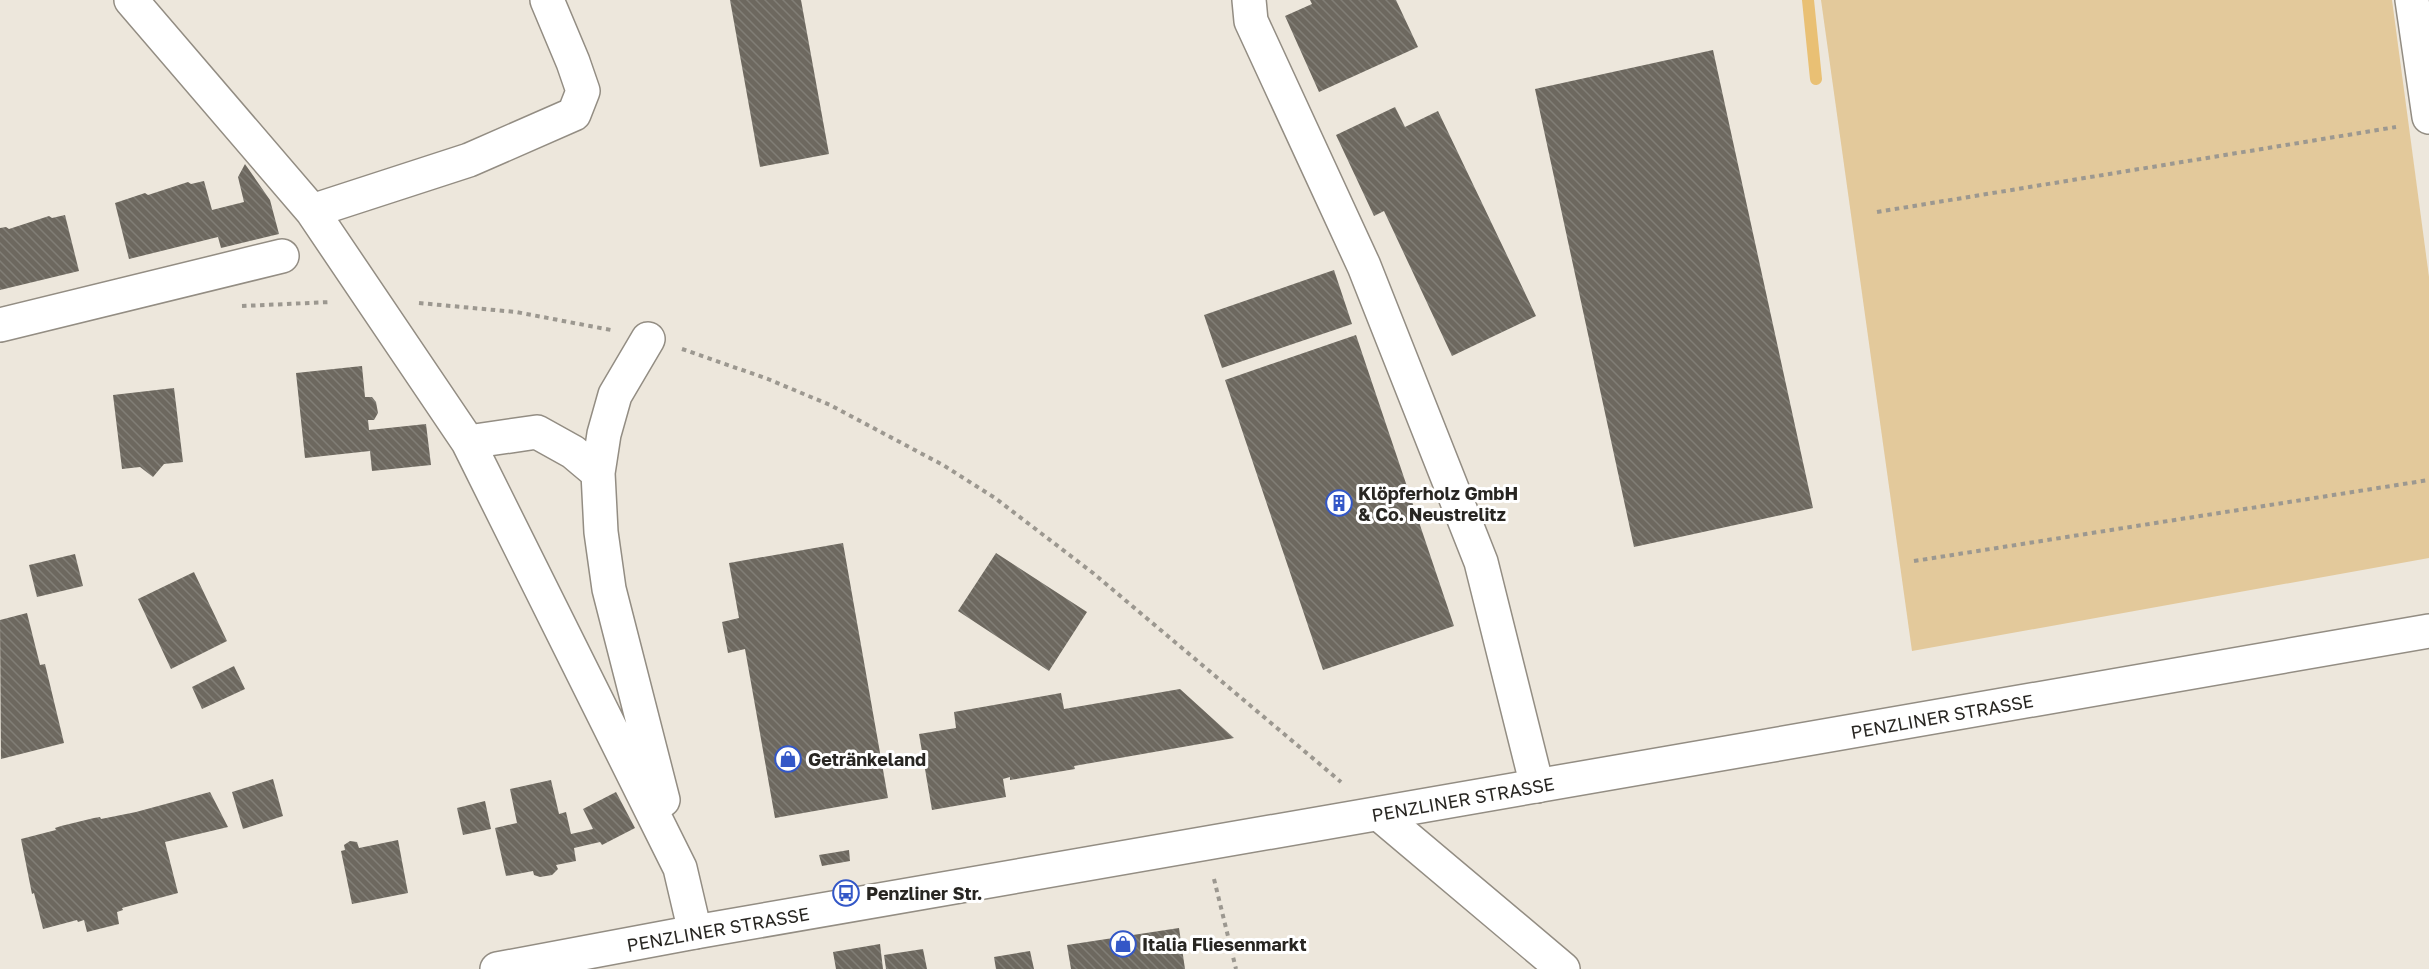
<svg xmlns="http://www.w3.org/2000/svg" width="2429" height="969" font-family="'Golos Text',sans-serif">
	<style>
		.green { fill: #e3c99b }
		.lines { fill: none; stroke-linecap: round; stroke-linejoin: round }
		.stream { stroke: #e9c074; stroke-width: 12 }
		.building { fill: url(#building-back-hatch) }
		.minor-casing { stroke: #938d83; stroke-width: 36 }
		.major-casing { stroke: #938d83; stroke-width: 36 }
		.path { stroke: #9c9890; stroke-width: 4; stroke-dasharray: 4.5 4.5; stroke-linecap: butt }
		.minor { stroke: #fff; stroke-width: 33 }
		.major { stroke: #fff; stroke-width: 33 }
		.labels { text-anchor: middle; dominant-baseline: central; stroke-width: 6; stroke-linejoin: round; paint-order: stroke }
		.poi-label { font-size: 18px; font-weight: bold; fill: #282622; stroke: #fff; text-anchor: start }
		.street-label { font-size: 18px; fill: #282622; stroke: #fff }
	</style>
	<defs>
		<pattern id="building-back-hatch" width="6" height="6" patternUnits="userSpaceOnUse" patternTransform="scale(1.5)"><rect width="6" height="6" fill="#6d685f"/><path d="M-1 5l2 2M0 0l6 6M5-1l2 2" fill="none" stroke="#817e76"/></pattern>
	</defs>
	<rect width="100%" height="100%" fill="#ede7dc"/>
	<path class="green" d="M1821,0H2392L2429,277V558L1912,651Z"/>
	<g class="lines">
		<path class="stream" d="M1808,0L1816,79"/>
	</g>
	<path class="building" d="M730,0H801L829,154L760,167Z
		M1310,0H1396L1418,47L1319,92L1285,16L1312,4Z
		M1713,50L1813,508L1634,547L1535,89Z
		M1395,107L1405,127L1438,111L1536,316L1452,356L1384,211L1374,216L1336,135Z
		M245,164L270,200L279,234L221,248L218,237L129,259L115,203L145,193L148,195L188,182L191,184L204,181L212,210L244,202L238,177Z
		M65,215L79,271L0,290V228L6,227L9,229L49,216L52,218Z
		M1334,270L1352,324L1222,368L1204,315Z
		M1356,335L1454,626L1323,670L1225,380Z
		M362,366L365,397H372L376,402L378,413L374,420H368L369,430L426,424L431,465L372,471L370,451L305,458L296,373Z
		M174,388L183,462L164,464L153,477L140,467L122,469L113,395Z
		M843,543L888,798L775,818L745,649L728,653L722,622L739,618L729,563Z
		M996,553L1087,612L1049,671L958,611Z
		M75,554L83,586L37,597L29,565Z
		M194,572L227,641L171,669L138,599Z
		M27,613L40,665L45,664L64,743L1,759L0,620Z
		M234,666L245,689L202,709L192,687Z
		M1180,689L1234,738L1074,766L1075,769L1010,780V777L1003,779L1006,797L932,810L919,734L956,728L954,712L1061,693L1064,709Z
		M273,779L283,816L243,829L232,792Z
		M551,780L559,814L566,812L571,834L593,829L583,809L616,792L635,828L602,845L600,842L574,848L576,861L556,865L558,869L552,875L540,877L534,875L533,871L506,876L495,828L517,823L510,789Z
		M210,792L228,827L165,842L178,893L122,908L123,910L117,912L119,924L87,932L84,920L78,922L77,920L43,929L34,893L32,894L21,839L56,830L55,828L61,826L94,818L100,817L101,819L136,812Z
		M485,801L491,829L463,835L457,808Z
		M398,840L408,893L352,904L341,851L345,850L344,845L350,841L357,842L359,848Z
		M849,850L850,861L822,866L819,855Z
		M1179,928L1185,969H1071L1067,945Z
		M880,944L883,969H836L833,952Z
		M923,949L927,969H886L884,955Z
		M1030,951L1034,969H996L994,957Z"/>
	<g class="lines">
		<g class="minor-casing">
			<path id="minor" d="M131,0L312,211L468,442L680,868L695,932
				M1249,0L1251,21L1364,266L1481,562L1537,786
				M2412,0L2429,117
				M312,211L469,160L574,114L583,91L573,62L547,0
				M0,325L282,256
				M468,442L537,432L573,452L598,473L601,532L609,589L663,800
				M598,473L604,434L615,395L648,339
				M1379,814L1563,969"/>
		</g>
		<g class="major-casing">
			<path id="major" d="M497,969L695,932L2429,631"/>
		</g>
		<path class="path" d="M1877,212L2396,127
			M419,303L516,312L611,330
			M242,306L331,302
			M682,349L768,379L830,405L943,465L995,498L1093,573L1341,782
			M1914,561L2429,480
			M1214,879L1236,969"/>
		<use href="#minor" class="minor"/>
		<use href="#major" class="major"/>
	</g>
	<defs>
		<g id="building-ring" transform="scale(1.35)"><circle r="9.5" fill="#fff" stroke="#3357c7" stroke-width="1.5"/><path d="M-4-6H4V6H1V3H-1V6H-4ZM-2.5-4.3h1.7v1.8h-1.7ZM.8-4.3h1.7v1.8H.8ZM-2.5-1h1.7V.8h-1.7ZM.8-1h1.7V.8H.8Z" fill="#3357c7"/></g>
		<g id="shop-ring" transform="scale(1.35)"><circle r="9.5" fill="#fff" stroke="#3357c7" stroke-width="1.5"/><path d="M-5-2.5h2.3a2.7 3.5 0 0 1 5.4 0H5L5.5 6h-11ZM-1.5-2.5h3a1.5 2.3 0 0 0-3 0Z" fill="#3357c7"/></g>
		<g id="bus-ring" transform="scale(1.35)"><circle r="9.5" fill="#fff" stroke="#3357c7" stroke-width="1.5"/><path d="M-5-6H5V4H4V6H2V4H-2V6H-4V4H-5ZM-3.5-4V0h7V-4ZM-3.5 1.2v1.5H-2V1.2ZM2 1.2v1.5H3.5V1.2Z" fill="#3357c7"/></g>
	</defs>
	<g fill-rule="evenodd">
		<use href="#building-ring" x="1339" y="503"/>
		<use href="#shop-ring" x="788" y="759"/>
		<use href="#bus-ring" x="846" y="893"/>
		<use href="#shop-ring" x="1123" y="944"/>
	</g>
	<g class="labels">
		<g class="poi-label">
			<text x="1358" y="493">Klöpferholz GmbH<tspan x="1358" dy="21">&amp; Co. Neustrelitz</tspan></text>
			<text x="808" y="759">Getränkeland</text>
			<text x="866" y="893">Penzliner Str.</text>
			<text x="1142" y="944">Italia Fliesenmarkt</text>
		</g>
		<g class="street-label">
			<text transform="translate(1942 716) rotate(-10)">PENZLINER STRASSE</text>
			<text transform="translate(1463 799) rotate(-10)">PENZLINER STRASSE</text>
			<text transform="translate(718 929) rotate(-10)">PENZLINER STRASSE</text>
		</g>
	</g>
</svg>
